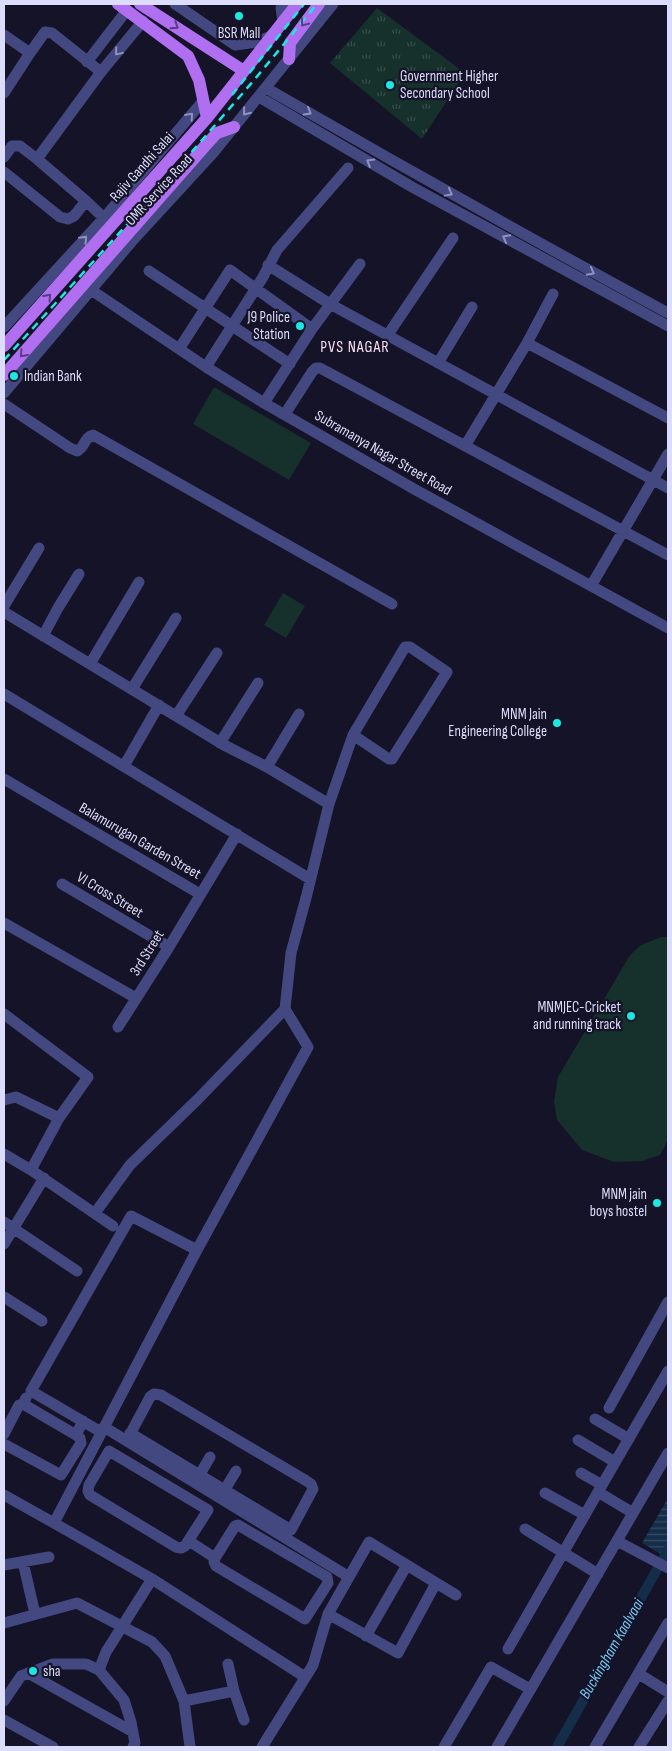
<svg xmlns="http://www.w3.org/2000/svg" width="672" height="1751" font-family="'Sofia Sans Condensed',sans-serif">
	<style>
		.green { fill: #16302c }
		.park { fill: url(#park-tufts) }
		.water { fill: url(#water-rules) }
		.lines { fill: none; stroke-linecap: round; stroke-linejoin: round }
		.canal { stroke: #142e49; stroke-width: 10 }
		.minor { stroke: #434880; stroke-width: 11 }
		.major { stroke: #b06ff0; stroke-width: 12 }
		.rail { stroke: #1ce7e3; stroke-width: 2.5; stroke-dasharray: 8 6; stroke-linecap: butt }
		.oneway { stroke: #5a3c81 }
		.oneway2 { stroke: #9092be }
		.poi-dot { fill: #1ce7e3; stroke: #141327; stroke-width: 2 }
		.labels { text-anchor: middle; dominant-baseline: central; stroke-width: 4.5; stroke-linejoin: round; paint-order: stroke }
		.poi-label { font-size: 15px; fill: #dcdcfb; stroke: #141327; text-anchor: end }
		.street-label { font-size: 15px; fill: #dcdcfb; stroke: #141327 }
		.neighbourhood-label { font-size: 16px; letter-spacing: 1px; fill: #fbdef4; stroke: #141327 }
		.water-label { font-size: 16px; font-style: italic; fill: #75c6f0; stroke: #141327 }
	</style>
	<defs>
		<pattern id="park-tufts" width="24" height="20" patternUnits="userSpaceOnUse" patternTransform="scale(1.25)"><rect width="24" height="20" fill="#16302c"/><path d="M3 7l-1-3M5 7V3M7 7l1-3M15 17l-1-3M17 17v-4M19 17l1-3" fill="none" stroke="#374d4c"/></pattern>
		<pattern id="water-rules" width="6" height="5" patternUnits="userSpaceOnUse" patternTransform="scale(1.25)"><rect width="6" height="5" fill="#142e49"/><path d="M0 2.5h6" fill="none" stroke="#364c64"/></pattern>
	</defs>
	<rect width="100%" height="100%" fill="#141327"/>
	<path class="green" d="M214,387L311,443L289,480L193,424Z
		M283,593L305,606L286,638L264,625Z
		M661,937H668V1140L660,1155L642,1161L614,1162L582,1150L557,1120L554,1101L558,1077L630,955L641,945Z"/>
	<path class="park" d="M377,8L465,73L422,139L330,63Z"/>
	<path class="water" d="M668,1498V1558L642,1543Z"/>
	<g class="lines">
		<path class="canal" d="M557,1747L668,1550"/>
		<path class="minor" d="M175,4L235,45L257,42L273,35
			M283,22L281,8L284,4
			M4,35L30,53L45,32L52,33L101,72
			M87,62L127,10
			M266,88C399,165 533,240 668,313
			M4,93L30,53
			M259,97L412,187L668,326
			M4,157L12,146H20L37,159
			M4,172L60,217L68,219L74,216L86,201L104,218
			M86,201L37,159L101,72L143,21
			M268,265L330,304L668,488
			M149,271L290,364
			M85,283L91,290L206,367L264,403L414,489L668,628
			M4,327L104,218L203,101
			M387,336L453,238
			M527,343L668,418
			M179,349L230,270L312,329
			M438,363L472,307
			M206,367L263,277L277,250L348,168
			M4,393L133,240L213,153L333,4
			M264,403L312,329L360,264
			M4,404L70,448L77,451C85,448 84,437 93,435L392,604
			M285,414L312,372L316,368H320L668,555
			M465,446L527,343L553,294
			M591,586L668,454
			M4,606L39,548
			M4,612L224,745L267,767L329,804L306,898L291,953L285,1009L308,1047L197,1250L54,1523L4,1495
			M43,636L58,608L79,574
			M90,664L139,582
			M132,689L176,618
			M4,694L310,879
			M176,716L217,653
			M220,743L258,683
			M124,766L159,705
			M267,767L299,714
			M4,779L200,894
			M329,804L353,735L405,647H410L447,672L392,759H389L353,735
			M62,884L169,947
			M4,923L136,998
			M4,1014L88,1077L59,1118L31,1170L113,1226
			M118,1027L169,947L237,834
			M4,1100L16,1097L59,1118
			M4,1154L31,1170
			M95,1213L130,1165L198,1099L285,1009
			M4,1222L77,1271
			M4,1244L44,1178
			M4,1297L42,1321
			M23,1404L76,1435
			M609,1408L668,1302
			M595,1419L629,1439
			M104,1427L349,1577L369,1542L456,1595
			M101,1432L31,1391L131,1216L197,1250
			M4,1434L19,1405L23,1404L26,1398
			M127,1440L150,1397L154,1394L161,1395L305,1480L311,1484L313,1489L291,1530L130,1433
			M578,1440L615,1462
			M4,1444L61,1475L81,1443L80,1438L76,1435L83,1421
			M109,1451L208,1510L185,1546L181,1548L176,1547L90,1495L88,1491L89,1485Z
			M581,1473L602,1485
			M196,1481L210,1457
			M545,1493L585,1515
			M221,1496L236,1471
			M633,1513L598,1492L668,1371
			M54,1523L152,1579L305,1677
			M238,1525L327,1577L328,1583L305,1619L216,1566L214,1562L215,1558L235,1526Z
			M525,1529L598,1574
			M189,1541L215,1558
			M617,1541L668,1568
			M23,1562L35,1614
			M4,1565L49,1557
			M349,1577L328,1614L398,1653L436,1583
			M4,1623L77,1603L152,1642L165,1656L184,1701L190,1747
			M366,1636L407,1565
			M508,1649L598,1492
			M228,1664L234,1691L244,1720
			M99,1670L106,1652L152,1579
			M28,1673L133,1732
			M639,1674L668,1692
			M4,1701L21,1676L53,1664H86L99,1670L124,1700L131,1722L135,1743L133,1747
			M184,1701L234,1691
			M4,1720L53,1747
			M262,1747L313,1665L328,1614
			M444,1747L491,1667L530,1689
			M497,1747L668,1453
			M595,1747L668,1623
			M639,1747L668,1701"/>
		<path class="major" d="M118,4L188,56L199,80L207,118
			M140,4L244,71
			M289,59L290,43L319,4
			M4,346L207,118L297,4
			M4,375L205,146L217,133L234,127"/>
		<path class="rail" d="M232,95L304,4
			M4,360L171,176L255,79L317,4"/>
	</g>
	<defs><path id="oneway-chevron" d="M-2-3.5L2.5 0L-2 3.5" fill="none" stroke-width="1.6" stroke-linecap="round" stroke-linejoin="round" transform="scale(1.25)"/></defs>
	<g class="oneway">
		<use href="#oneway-chevron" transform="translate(304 23) rotate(127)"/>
		<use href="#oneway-chevron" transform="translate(175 26) rotate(33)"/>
		<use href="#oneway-chevron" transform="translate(48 297) rotate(-48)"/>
		<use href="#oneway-chevron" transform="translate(23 354) rotate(132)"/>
	</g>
	<g class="oneway2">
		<use href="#oneway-chevron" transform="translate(118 52) rotate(130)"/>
		<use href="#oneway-chevron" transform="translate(246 112) rotate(129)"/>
		<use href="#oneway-chevron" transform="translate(308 112) rotate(30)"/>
		<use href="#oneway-chevron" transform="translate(190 116) rotate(-49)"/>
		<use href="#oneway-chevron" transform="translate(370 162) rotate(-149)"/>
		<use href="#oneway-chevron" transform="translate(449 193) rotate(29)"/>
		<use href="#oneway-chevron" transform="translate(506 238) rotate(-152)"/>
		<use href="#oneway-chevron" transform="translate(84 239) rotate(-47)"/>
		<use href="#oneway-chevron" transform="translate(591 272) rotate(28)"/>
	</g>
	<g class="poi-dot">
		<circle cx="239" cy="16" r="5"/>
		<circle cx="390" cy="85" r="5"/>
		<circle cx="300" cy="326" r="5"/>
		<circle cx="14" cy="376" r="5"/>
		<circle cx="557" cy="723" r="5"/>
		<circle cx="631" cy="1016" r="5"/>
		<circle cx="657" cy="1203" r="5"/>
		<circle cx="33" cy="1671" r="5"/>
	</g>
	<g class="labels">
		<g class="poi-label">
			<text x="239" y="33" text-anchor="middle">BSR Mall</text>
			<text x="400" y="76" text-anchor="start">Government Higher<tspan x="400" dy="17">Secondary School</tspan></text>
			<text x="290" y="317">J9 Police<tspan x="290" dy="17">Station</tspan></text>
			<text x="24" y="376" text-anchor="start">Indian Bank</text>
			<text x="547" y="714">MNM Jain<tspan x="547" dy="17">Engineering College</tspan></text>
			<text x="621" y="1007">MNMJEC-Cricket<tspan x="621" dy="17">and running track</tspan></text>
			<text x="647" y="1194">MNM jain<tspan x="647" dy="17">boys hostel</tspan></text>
			<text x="43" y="1671" text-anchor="start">sha</text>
		</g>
		<g class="street-label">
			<text transform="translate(142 167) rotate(-48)">Rajiv Gandhi Salai</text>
			<text transform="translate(159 190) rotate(-47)">OMR Service Road</text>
			<text transform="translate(383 453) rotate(30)">Subramanya Nagar Street Road</text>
			<text transform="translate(140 841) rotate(30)">Balamurugan Garden Street</text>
			<text transform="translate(110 895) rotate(31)">VI Cross Street</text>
			<text transform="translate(147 953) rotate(-58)">3rd Street</text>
		</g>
		<g class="neighbourhood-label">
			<text x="355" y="347">PVS NAGAR</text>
		</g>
		<g class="water-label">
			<text transform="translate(612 1649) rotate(-60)">Buckingham Kaalvaai</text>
		</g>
	</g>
	<rect width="672" height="1751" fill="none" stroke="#dcdcfb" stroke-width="10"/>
</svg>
